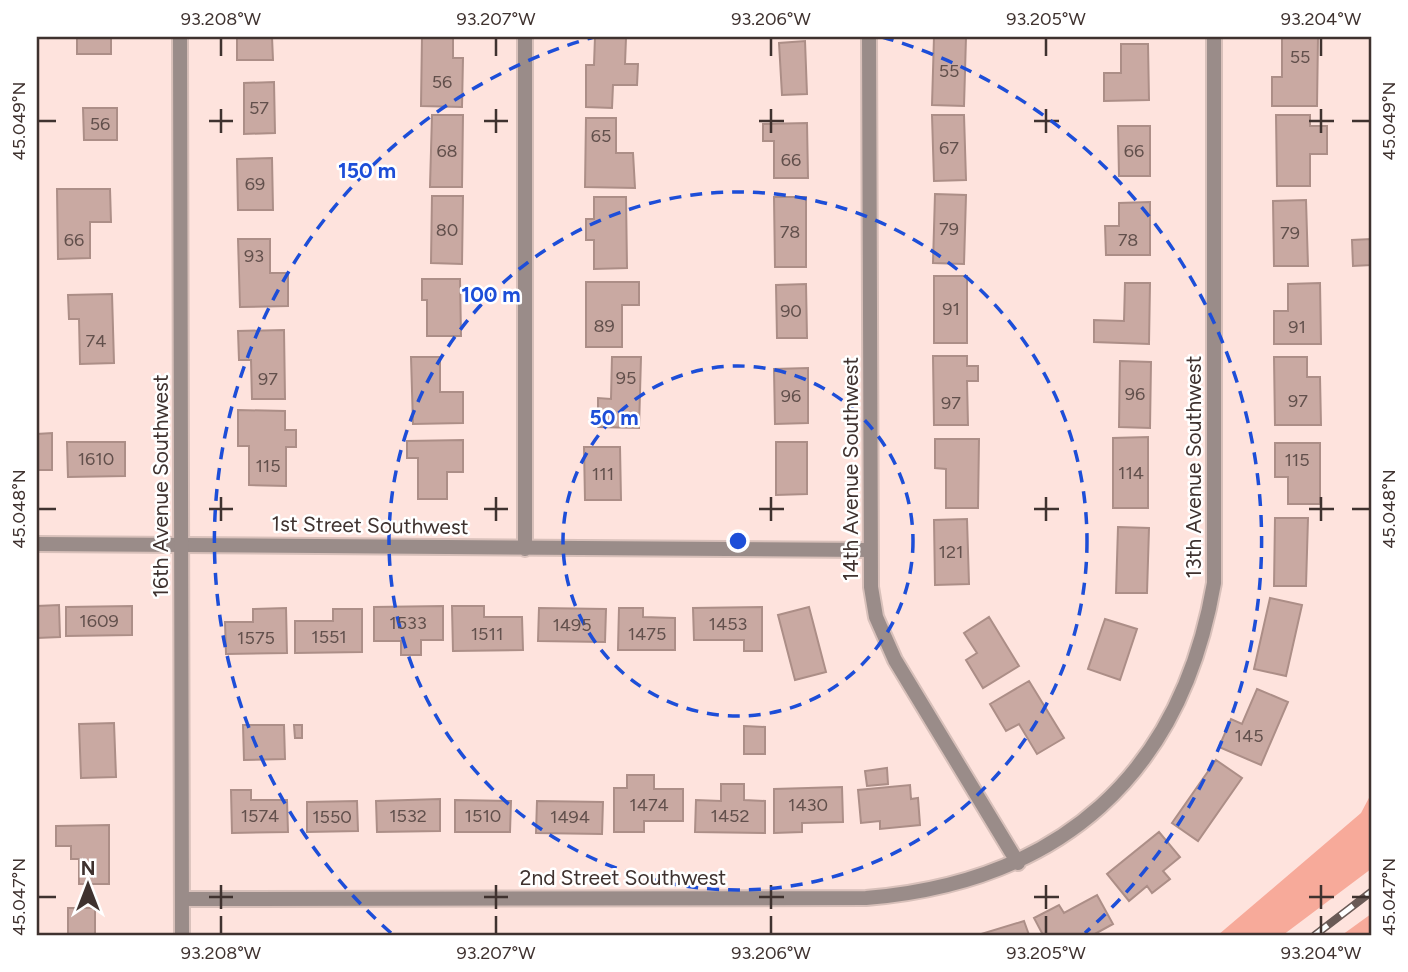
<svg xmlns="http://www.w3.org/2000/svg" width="1408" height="972" font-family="Figtree,sans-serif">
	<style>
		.green { fill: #f7aa9a }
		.building { fill: #c9a9a2; stroke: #ac8e87; stroke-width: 2 }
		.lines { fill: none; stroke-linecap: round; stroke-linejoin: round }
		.minor-casing { stroke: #d8c0ba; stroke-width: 18 }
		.tertiary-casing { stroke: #d8c0ba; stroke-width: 18 }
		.minor { stroke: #9a8c89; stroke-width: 14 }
		.tertiary { stroke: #9a8c89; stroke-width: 14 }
		.rail-casing { stroke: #6a5a56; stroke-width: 8 }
		.rail { stroke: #fff; stroke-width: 5; stroke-dasharray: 16; stroke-linecap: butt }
		.ticks { fill: none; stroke: #3f322f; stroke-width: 2.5 }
		.ring { fill: none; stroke: #1d4ed8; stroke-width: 3.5; stroke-dasharray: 12 9 }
		.labels { text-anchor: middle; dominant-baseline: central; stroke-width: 5; stroke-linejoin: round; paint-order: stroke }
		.number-label { font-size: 18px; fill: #62504c }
		.street-label { font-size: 21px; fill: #3f322f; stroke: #fff }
		.centre { fill: #1d4ed8; stroke: #fff; stroke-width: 3.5 }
		.ring-label { font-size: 21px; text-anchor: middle; font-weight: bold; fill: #1d4ed8; stroke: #fff; stroke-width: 5; stroke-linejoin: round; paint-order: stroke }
		.neatline { fill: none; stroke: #3f322f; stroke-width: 2.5 }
		.ticks-label { font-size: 18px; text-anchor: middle; fill: #3f322f }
	</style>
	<rect width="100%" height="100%" fill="#fee3dd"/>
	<path class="green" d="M1371,794V869L1283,935H1218L1361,813Z
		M1371,914V935H1342Z"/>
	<path class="building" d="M77,37H111V54H77Z
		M237,37H272L273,60H237Z
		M422,37H453V58H463L462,107L421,106Z
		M595,37L626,38L625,64H638L637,85H613L612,108L586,107V65H594Z
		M934,37H966L964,106L932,105Z
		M1282,37H1318L1317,106H1272V77H1282Z
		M805,41L807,94L782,95L779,43Z
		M1121,44H1148L1149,100L1104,101V73H1121Z
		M274,82L275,133L244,134V83Z
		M83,108H117V140H84Z
		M432,115H463L462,187H430Z
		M932,115H964L966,180L934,181Z
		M1276,115H1310V126H1327V154H1310V186H1277Z
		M586,118H616V153H633L635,188L585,187Z
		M807,123L808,178H774V141H763V124Z
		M1118,126H1150V176H1119Z
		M272,158L273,210H238L237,159Z
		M57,189H110L111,222H90V258L58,259Z
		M935,194L966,195L964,264L933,263Z
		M432,196H463L462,264L431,263Z
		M594,197H626L627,268L594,269V240H586V219H594Z
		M774,197H806V267H775Z
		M1306,200L1308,266H1274L1273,201Z
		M1150,202V255H1106L1105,226H1119V203Z
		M238,239H270V273H288V306L240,307Z
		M1371,239V265L1353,266L1352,240Z
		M934,276H967V343H934Z
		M422,279H460L461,336H427V300H422Z
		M586,282H639V305H622V347H586Z
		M1125,283H1150L1149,344L1094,342V320L1124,321Z
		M1320,283L1321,344H1274V311H1288V284Z
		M806,284L807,338H777L776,285Z
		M112,294L114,363L80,364L79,319H69L68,295Z
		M284,330L285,399H252L251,360H239L238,331Z
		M933,356H967V366H978V381H967L968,425H934Z
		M411,357H440V392H463V423L413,424Z
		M612,357H641L639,428L598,427V398L611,399Z
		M1274,357H1307V377H1320L1321,425H1275Z
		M1120,361L1151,362L1150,428L1119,427Z
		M808,368V423L775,424L774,369Z
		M238,410L285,411V430H296V447H286V486L249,485V446H238Z
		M52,433V470H37V434Z
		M1148,437V508H1113V438Z
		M935,439H979L978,508H946V469L935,468Z
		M463,440V472H447V499H418V458H407V441Z
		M67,442H125V476L68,477Z
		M776,442H807V494L776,495Z
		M1275,443H1320V504H1288V477H1275Z
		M584,447H620L621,500H585Z
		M1275,518H1308L1306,586H1274Z
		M967,519L969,584L935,585L934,520Z
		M1118,527L1149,528L1147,593H1116Z
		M1270,598L1302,605L1286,676L1254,669Z
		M59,605L60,637L37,638V606Z
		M132,606V635L66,636V607Z
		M443,606V640H421V655H401V641H374V607Z
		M452,606H484V617H522L523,650L453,651Z
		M762,607V651H744V640H694L693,608Z
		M809,607L826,672L795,680L778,615Z
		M286,608L287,653L226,654L225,622H253V609Z
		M539,608L606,609L605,642L538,641Z
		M619,608H643V617L675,618V650H618Z
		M333,609H362V652L295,653V621H333Z
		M989,617L1019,666L983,688L966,660L977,653L964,633Z
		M1105,619L1137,629L1120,680L1088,669Z
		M1029,681L1064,738L1037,754L1019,724L1006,731L990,704Z
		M1257,689L1288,702L1261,765L1219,747L1231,719L1242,724Z
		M114,723L116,777L81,778L79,724Z
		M243,725H284L285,759L244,760Z
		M294,725H302V738H295Z
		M744,726L765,727V754H744Z
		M1216,760L1242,778L1198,841L1172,823Z
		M887,768L888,784L867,786L865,771Z
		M627,775H654V789H683V821H644V832H614V788H627Z
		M721,784H744V800L765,801V833L695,832L696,800L721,801Z
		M910,785L911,799L918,798L920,825L880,829V821L861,823L858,790Z
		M842,787L843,822L802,823V832L774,833V789Z
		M231,790H251V800H287L288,832L232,833Z
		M440,799V831L377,832L376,801Z
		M455,800L511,801L510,832H455Z
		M357,801L358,831L307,832V802Z
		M537,801L603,802L602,834L536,833Z
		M109,825V884H79V859H71V846H56V826Z
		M1159,832L1180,857L1163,871L1170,879L1152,893L1147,886L1129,901L1107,874Z
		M1097,895L1113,924L1093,935H1043L1034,918L1059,905L1064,913Z
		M68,908H95V935H68Z
		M1024,921L1029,935H978Z"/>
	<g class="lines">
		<g class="minor-casing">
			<path id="minor" d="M525,37V549
				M869,37L871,587L876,617L895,660L1018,863
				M37,544L870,550
				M182,899L866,898C1060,882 1181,775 1214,583V37"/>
		</g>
		<g class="tertiary-casing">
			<path id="tertiary" d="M180,37L182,935"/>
		</g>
		<use href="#minor" class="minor"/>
		<use href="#tertiary" class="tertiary"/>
		<g class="rail-casing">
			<path id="rail" d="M1315,935L1371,892"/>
		</g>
		<use href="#rail" class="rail"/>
	</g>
	<path class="ticks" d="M221,38V56M496,38V56M771,38V56M1046,38V56M1321,38V56M221,109V133M496,109V133M771,109V133M1046,109V133M1321,109V133M38,121H56M209,121H233M484,121H508M759,121H784M1034,121H1059M1309,121H1334M1352,121H1370M221,497V521M496,497V521M771,497V521M1046,497V521M1321,497V521M38,509H56M209,509H233M484,509H508M759,509H784M1034,509H1059M1309,509H1334M1352,509H1370M221,885V909M496,885V909M771,885V909M1046,885V909M1321,885V909M38,897H56M209,897H233M484,897H508M759,897H784M1034,897H1059M1309,897H1334M1352,897H1370M221,916V934M496,916V934M771,916V934M1046,916V934M1321,916V934"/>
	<g class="ring">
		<circle cx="738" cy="541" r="175"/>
		<circle cx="738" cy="541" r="349"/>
		<path d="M391 933A524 524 0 0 1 594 37M882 37A524 524 0 0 1 1085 933"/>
	</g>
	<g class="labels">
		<g class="number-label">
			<text x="1300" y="57">55</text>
			<text x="949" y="71">55</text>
			<text x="442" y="82">56</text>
			<text x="259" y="108">57</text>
			<text x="100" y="124">56</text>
			<text x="601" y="136">65</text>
			<text x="949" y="148">67</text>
			<text x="447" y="151">68</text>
			<text x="1134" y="151">66</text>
			<text x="791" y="160">66</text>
			<text x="255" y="184">69</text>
			<text x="949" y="229">79</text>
			<text x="447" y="230">80</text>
			<text x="790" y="232">78</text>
			<text x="1290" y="233">79</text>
			<text x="74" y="240">66</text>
			<text x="1128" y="240">78</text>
			<text x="254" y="256">93</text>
			<text x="951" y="309">91</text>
			<text x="791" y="311">90</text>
			<text x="604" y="326">89</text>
			<text x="1297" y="327">91</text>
			<text x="96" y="341">74</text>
			<text x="626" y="378">95</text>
			<text x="268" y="379">97</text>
			<text x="1135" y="394">96</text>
			<text x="791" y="396">96</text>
			<text x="1298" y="401">97</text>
			<text x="951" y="403">97</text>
			<text x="96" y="459">1610</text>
			<text x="1297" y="460">115</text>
			<text x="268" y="466">115</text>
			<text x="1131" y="473">114</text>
			<text x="603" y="474">111</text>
			<text x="951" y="552">121</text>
			<text x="99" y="621">1609</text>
			<text x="408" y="623">1533</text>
			<text x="728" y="624">1453</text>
			<text x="572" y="625">1495</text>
			<text x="487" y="634">1511</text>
			<text x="647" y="634">1475</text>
			<text x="329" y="637">1551</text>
			<text x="256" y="638">1575</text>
			<text x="1249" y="736">145</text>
			<text x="649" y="805">1474</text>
			<text x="808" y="805">1430</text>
			<text x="260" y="816">1574</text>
			<text x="408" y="816">1532</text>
			<text x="483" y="816">1510</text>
			<text x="730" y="816">1452</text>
			<text x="332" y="817">1550</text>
			<text x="570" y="817">1494</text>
		</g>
		<g class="street-label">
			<text transform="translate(1193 467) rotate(-90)">13th Avenue Southwest</text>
			<text transform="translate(850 469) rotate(-90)">14th Avenue Southwest</text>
			<text transform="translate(160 486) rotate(-90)">16th Avenue Southwest</text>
			<text transform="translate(370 525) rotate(1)">1st Street Southwest</text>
			<text x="623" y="877">2nd Street Southwest</text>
		</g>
	</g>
	<circle cx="738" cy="541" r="10" class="centre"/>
	<g class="ring-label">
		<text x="367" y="178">150 m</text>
		<text x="491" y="302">100 m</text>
		<text x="614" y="425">50 m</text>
	</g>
	<rect width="1408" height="972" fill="none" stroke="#ffffff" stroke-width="77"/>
	<g transform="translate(88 885)" stroke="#ffffff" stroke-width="5" paint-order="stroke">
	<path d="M0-5L12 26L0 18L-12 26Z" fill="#3f322f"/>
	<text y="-10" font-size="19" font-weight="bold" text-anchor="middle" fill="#3f322f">N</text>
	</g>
	<rect x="38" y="38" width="1332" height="896" class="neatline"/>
	<g class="ticks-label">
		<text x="221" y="25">93.208°W</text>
		<text x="496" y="25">93.207°W</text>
		<text x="771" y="25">93.206°W</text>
		<text x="1046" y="25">93.205°W</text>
		<text x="1321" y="25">93.204°W</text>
		<text transform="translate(19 121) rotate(-90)" y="6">45.049°N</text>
		<text transform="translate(1389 121) rotate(-90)" y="6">45.049°N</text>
		<text transform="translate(19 509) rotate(-90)" y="6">45.048°N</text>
		<text transform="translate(1389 509) rotate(-90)" y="6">45.048°N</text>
		<text transform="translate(19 897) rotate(-90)" y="6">45.047°N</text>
		<text transform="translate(1389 897) rotate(-90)" y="6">45.047°N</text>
		<text x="221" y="959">93.208°W</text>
		<text x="496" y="959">93.207°W</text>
		<text x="771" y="959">93.206°W</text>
		<text x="1046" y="959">93.205°W</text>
		<text x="1321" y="959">93.204°W</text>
	</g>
</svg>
